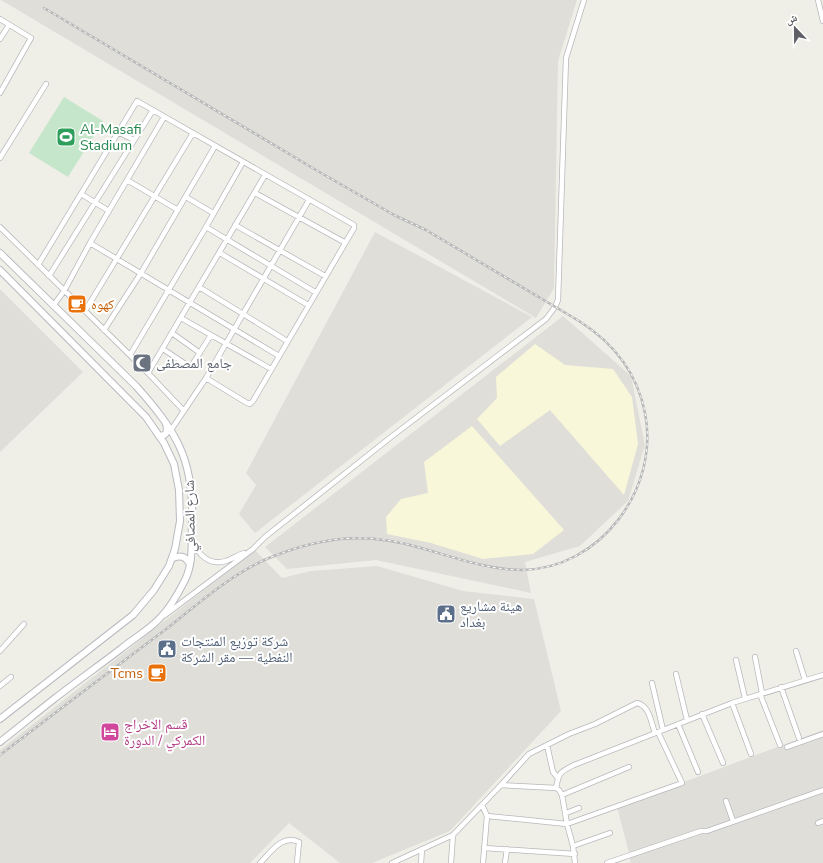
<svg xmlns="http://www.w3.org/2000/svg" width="823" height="863" font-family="'Nunito Sans','Noto Naskh Arabic',sans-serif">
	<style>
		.industrial { fill: #dfded9 }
		.green { fill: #c5e6ca }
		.sand { fill: #f9f7d9 }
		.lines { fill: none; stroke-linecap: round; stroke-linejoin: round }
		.street-casing { stroke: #b7b8bd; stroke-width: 6 }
		.secondary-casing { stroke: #b8bac0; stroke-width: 8 }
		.street { stroke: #fff; stroke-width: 4.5 }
		.secondary { stroke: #fff; stroke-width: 6 }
		.rail-casing { stroke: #b7b8b8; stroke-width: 2.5 }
		.rail { stroke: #fff; stroke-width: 1; stroke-dasharray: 3; stroke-linecap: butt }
		.labels { text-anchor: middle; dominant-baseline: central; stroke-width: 4; stroke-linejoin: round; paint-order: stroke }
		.leisure-label { font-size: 14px; fill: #27864d; stroke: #fff; text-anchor: start }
		.food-label { font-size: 14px; fill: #c56008; stroke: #fff; text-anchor: start }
		.worship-label { font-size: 14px; fill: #5b616d; stroke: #fff; text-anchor: start }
		.street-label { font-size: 14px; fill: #5f6167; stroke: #fff }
		.service-label { font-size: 14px; fill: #4e5e75; stroke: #fff; text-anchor: start }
		.hotel-label { font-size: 14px; fill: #b23c85; stroke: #fff; text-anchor: start }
	</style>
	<rect width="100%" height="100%" fill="#f0efe7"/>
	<path class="industrial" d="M1,0H577L558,61L554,288L536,318Z
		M375,232L532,317L255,533L239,514L256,485L246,473Z
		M0,289L83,372L0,452Z
		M563,316L631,376L645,445L628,501L580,546L525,562L531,593L376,560L287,569L265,547Z
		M255,550L282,578L311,571L377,566L463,591L534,599L561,711L450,831L372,863H340L289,823L250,863H0V750Z
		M823,730V863H630V857L617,807Z"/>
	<path class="green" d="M64,97L103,121L68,177L29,153Z"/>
	<path class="sand" d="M535,344L565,365L613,369L632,397L638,444L624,495L550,410L500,446L477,419L497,398L496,377Z
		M472,426L564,530L533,554L483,559L431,543L387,534L386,517L401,499L428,493L424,462Z"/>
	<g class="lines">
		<g class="street-casing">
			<path id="street" d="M818,0L823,21
				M0,19L31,38L0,93
				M0,39L9,25
				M118,132L134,140
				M0,158L46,84
				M127,180L178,210
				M255,193L344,242
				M81,194L109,211
				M186,197L213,213
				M235,225L325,276
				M0,227L148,373L184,411
				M206,227L315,292
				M90,243L279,356
				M220,253L308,305
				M38,265L137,101L354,225V228L253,401L250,404L247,403L206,378
				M49,276L153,110
				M199,287L287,341
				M53,306L64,291L90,243L164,117
				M85,311L193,133
				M181,318L271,369
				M104,330L141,273L215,146
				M172,333L200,353
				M163,349L187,365H192L211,335
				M130,355L206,227L243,162
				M148,373L265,175
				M171,430L206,378L309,200
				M193,541C198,555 210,566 226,561C232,559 238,555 244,553
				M165,615L253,549L265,537L391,437L546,319L555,307L558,300L566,58L584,0
				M0,651L24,624
				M796,651L805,680
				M755,657L762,693
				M736,660L745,698
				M676,674L687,720
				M652,683L663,730
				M0,686L11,677
				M781,687L799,738
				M760,694L780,745
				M732,703L751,754
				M702,714L723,763
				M678,724L698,772
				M547,745L553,772L558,778
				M787,747L823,734
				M501,785L529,754L569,734L595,724L637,703C650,706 651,723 655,733
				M556,788C559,772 560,772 574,765L732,703L823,675
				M562,795L629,767
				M726,801L733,821
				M482,805L487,816L567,824L682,783L658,732
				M566,813L579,808
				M818,823L823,821
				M573,846L610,833
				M484,848L575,854
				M260,863C271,852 282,834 299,842L297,863
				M392,863L453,835L501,785L556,788L559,790L562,795L567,824L573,846L575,863
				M421,863L422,849
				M451,863L453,835
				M483,863L487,816
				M505,863L507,849
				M607,863L701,831H707L823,790"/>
		</g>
		<g class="secondary-casing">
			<path id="secondary" d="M0,253L136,386C176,431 194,459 192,521C191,541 194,562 185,580C179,592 169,609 160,618C149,630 134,638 122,648C100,665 77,681 54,699C36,713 18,728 0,742
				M0,270L146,417L164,443L174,464L179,490L180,521L175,549L169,566L154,590L133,615L0,719
				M159,436C167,436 168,431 166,424
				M173,558C181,555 185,556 190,564"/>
		</g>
		<use href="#street" class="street"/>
		<use href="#secondary" class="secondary"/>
		<g class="rail-casing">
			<path id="rail" d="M0,755C55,713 110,671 165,630C198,604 234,571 274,556C325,536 368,532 421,548C453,557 488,570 522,570C600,569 660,489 645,413C637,372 614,343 579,321L426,230L394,215L316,170L44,8"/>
		</g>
		<use href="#rail" class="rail"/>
	</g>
	<defs>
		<g id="stadium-square" transform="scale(1)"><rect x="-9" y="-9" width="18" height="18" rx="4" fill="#2e9e5b" stroke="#fff"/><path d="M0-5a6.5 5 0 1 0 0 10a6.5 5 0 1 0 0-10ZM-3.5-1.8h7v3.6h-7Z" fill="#fff"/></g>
		<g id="cafe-square" transform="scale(1)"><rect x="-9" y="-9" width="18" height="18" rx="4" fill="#e8710a" stroke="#fff"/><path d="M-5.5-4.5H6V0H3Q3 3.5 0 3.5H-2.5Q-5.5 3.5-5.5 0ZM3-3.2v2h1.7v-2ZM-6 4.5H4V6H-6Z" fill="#fff"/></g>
		<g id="mosque-square" transform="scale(1)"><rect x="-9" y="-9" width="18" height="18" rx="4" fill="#6b7280" stroke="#fff"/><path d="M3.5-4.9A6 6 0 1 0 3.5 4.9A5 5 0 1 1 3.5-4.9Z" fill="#fff"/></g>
		<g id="civic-square" transform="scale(1)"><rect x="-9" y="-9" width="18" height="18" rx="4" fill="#5c6f8a" stroke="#fff"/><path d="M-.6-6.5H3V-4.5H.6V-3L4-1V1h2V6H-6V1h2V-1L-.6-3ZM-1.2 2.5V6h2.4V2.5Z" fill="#fff"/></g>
		<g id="hotel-square" transform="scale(1)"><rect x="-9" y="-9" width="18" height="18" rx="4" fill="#d1479c" stroke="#fff"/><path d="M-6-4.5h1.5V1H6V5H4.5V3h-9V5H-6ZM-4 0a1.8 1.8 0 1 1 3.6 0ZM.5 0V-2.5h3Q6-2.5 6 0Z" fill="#fff"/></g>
	</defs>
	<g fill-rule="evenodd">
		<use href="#stadium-square" x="66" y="137"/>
		<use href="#cafe-square" x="77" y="304"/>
		<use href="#mosque-square" x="142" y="363"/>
		<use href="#civic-square" x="446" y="614"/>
		<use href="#civic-square" x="167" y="649"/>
		<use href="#cafe-square" x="157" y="673"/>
		<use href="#hotel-square" x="110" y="732"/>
	</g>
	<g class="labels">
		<g class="leisure-label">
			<text x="80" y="129">Al-Masafi<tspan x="80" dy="16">Stadium</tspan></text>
		</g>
		<g class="food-label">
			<text x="91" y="304">كهوه</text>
			<text x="143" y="673" text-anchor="end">Tcms</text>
		</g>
		<g class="worship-label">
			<text x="156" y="363">جامع المصطفى</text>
		</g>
		<g class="street-label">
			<text transform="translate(190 516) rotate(-91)">شارع المصافي</text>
		</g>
		<g class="service-label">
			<text x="460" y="606">هيئة مشاريع<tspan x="460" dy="16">بغداد</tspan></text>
			<text x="181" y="641">شركة توزيع المنتجات<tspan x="181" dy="16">النفطية — مقر الشركة</tspan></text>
		</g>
		<g class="hotel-label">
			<text x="124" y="724">قسم الاخراج<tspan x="124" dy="16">الكمركي / الدورة</tspan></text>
		</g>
	</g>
	<g transform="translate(795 28) rotate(338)" stroke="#ffffff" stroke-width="3" paint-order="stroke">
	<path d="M0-3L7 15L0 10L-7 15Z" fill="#5f6167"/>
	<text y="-6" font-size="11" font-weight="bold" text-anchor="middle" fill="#5f6167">ش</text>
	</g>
</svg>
